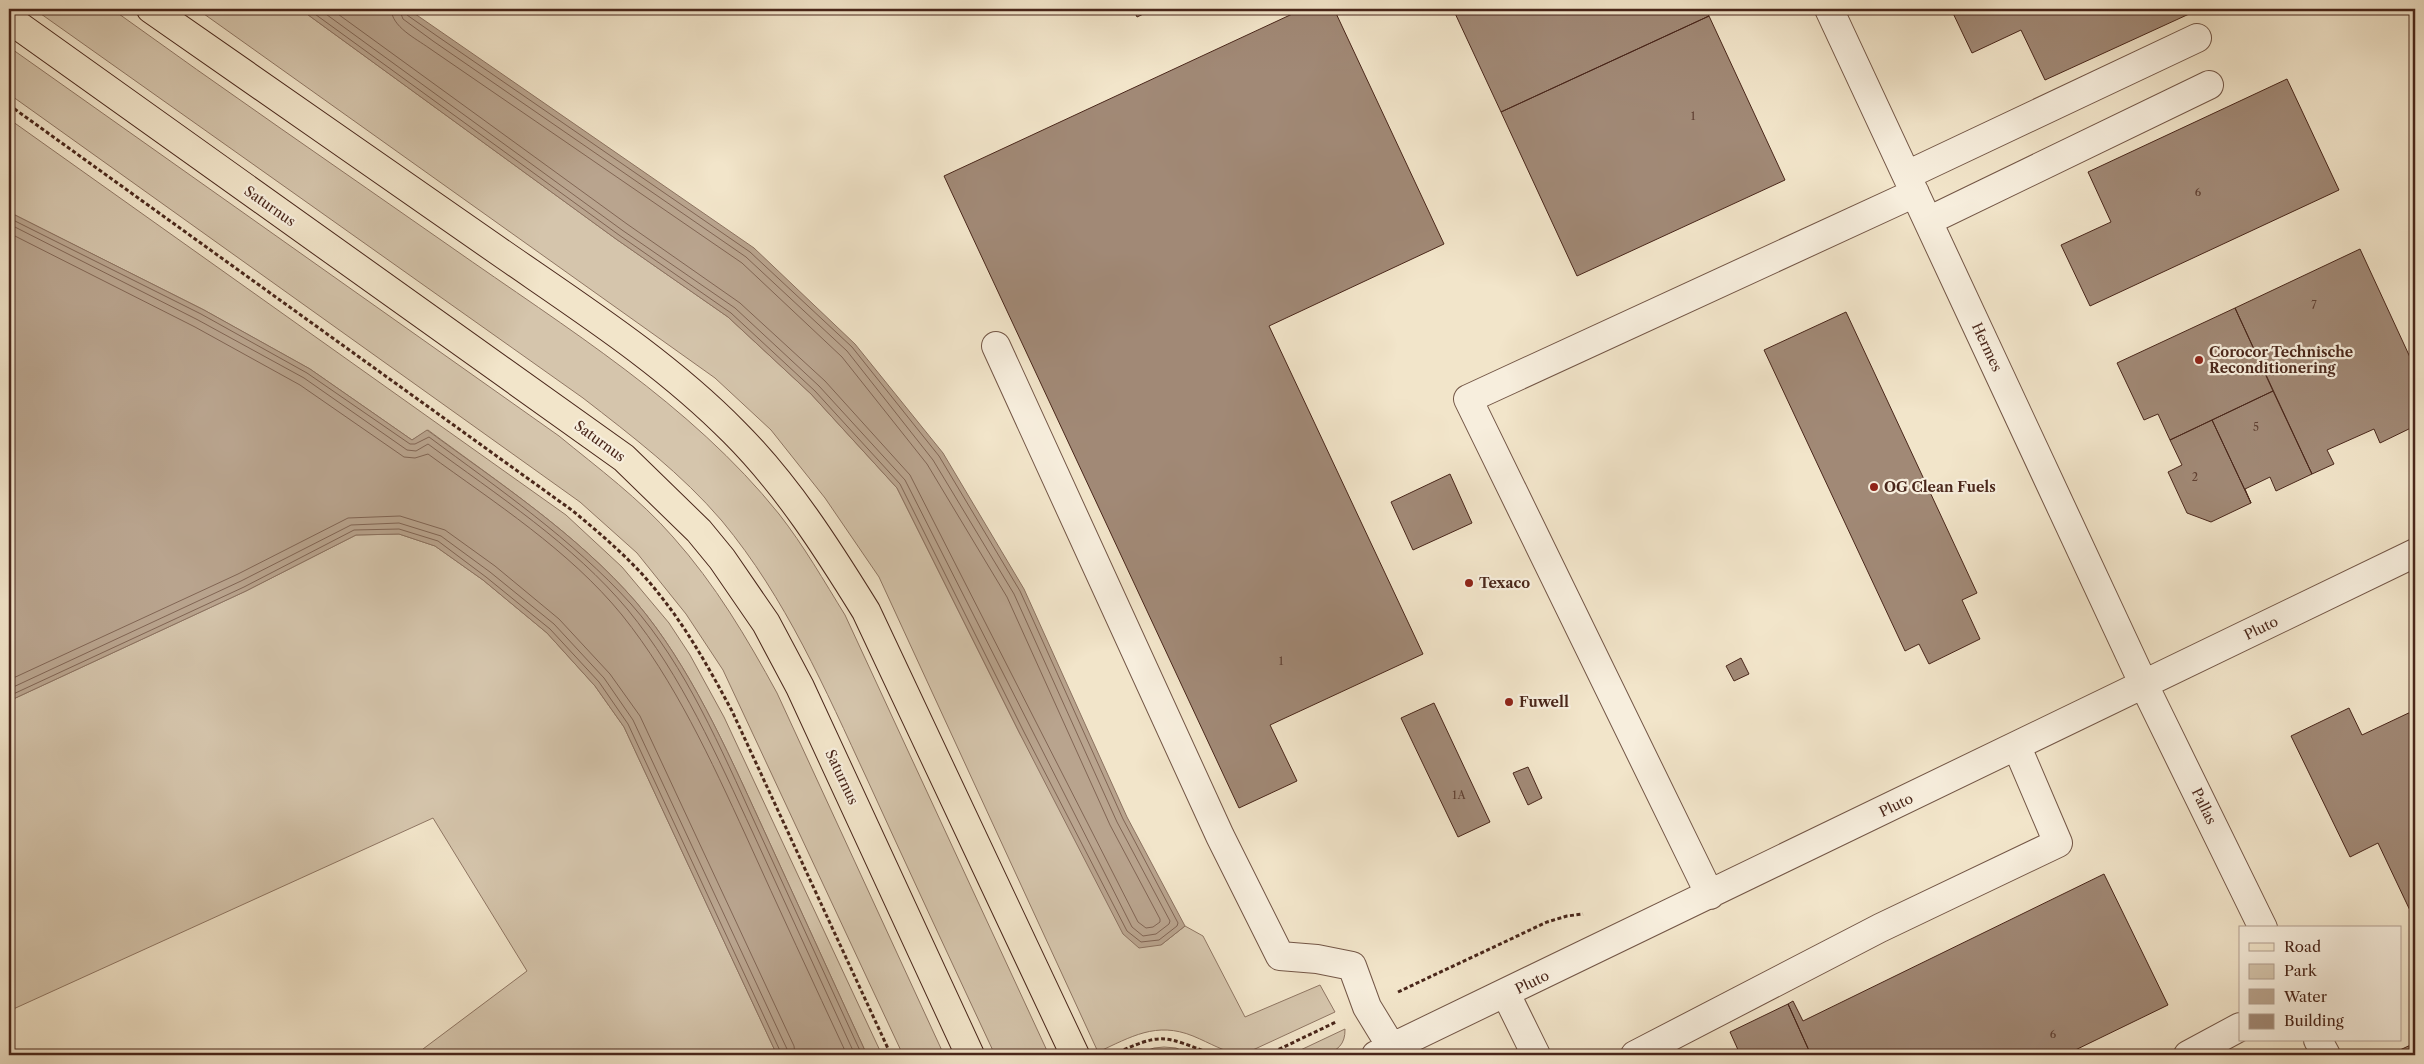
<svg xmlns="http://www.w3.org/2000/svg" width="2424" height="1064" font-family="'Libre Caslon Text',serif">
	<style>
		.green { fill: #d5c5ac; stroke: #8f7663 }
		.water { fill: #b9a48e; stroke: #8c7260 }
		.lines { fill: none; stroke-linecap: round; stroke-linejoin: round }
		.shore { stroke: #816554; stroke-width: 1 }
		.building { fill: #a18976; stroke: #49261a }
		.minor-casing { stroke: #735646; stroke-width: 30 }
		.major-casing { stroke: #49261a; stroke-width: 30 }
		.path { stroke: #49261a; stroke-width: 3; stroke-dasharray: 4 2.5; stroke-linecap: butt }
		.minor { stroke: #f7eedd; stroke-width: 28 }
		.major { stroke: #f2e5ca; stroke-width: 28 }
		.poi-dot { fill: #8f2418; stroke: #f7eedd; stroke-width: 2 }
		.labels { text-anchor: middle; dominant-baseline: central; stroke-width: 4.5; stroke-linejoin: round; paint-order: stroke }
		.number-label { font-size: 11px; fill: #5f3f31 }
		.street-label { font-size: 14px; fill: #49261a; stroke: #f7eedd }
		.poi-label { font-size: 14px; font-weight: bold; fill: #49261a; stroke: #f7eedd; text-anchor: start }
	</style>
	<rect width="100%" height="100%" fill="#f2e5ca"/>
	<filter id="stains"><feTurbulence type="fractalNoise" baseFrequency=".004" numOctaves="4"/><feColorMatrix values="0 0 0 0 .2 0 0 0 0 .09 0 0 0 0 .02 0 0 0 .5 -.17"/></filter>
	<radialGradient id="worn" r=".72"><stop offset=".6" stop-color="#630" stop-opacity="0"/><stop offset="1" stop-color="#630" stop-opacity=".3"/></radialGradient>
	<path class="green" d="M34,9H112C224,90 338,168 451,247C566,328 691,404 779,514C804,546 824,581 845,615L1049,1055H995C952,963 909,871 867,779C825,689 786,598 722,521C682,474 632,436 583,398Z
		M197,9H300L616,239L728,317L811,394L897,488L1020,734L1161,945L1185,926L1203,936L1245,1017L1320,985L1335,1012L1242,1055C1224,1052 1210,1043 1193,1036C1156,1021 1131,1037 1098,1052L879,577L825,498L771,430L715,378Z
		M9,47L559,436C598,468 640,499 673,537C715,584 747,638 777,693L944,1055H903L723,670L686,614L637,553L580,502L9,94Z
		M9,119L566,515L622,567L669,623L690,655L724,717L882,1055H867C832,978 796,901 761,824C726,748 690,666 636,602C577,534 499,483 428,430L412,440L310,369L204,310L9,212Z
		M399,534L435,546L483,580L547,633L595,686L624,727L777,1055H424L423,1049L527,971L433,818L9,1011V701L246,591L356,535Z
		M1345,1029C1346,1060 1311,1055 1290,1055Z
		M1164,1047L1176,1048L1192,1055H1134L1154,1048Z"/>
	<path class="water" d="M300,9H408L754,248L855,344L943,453L1024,589L1127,817L1185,926L1161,945L1139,948L1123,934L1020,734L897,488L811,394L728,317L616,239Z
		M9,212L204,310L310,369L412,440L427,430C499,483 577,534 636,602C690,666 726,748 761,824C796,901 832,978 867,1055H777L624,727L595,686L547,633L483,580L435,546L399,534L356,535L246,591L9,701Z"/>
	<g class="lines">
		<path class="shore" d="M308,9L619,235L731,313L815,391L900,484L1024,732L1127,931L1141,942L1159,940L1177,926L1178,923L1123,819L1020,591L939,456L852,347L750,252L437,36L407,15L405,9
			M319,9L622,230L735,308L819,386L905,480L1132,927L1143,936L1156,934L1169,924L1170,921L1117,822L1014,594L933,460L847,351L746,257L433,41L403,19L399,9
			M331,9L627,224L740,303L825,381L910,475L1138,922L1146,928L1153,927L1160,922V919L1110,825L1007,597L927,464L842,357L742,263L429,48C415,38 392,27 391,9
			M9,218L201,314L307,373L410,444H415L429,437C499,489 572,539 631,604C686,666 721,749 755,823C791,900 826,978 862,1055
			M9,224L198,320L304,378L407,450L416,451L428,444C497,495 573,544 628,610C682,676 717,756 753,833C787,907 821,981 855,1055
			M9,233L195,327L300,385L404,457L415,458L428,454C495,503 569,550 622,615C675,681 711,760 746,836C779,909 813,982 847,1055
			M9,680L238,574L348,518L400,516L445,530L495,566L559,619L610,674L640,716L794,1046L795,1055
			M9,689L241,581L351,525L399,523L441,536L490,572L554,624L604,678L633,720L787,1049L788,1055
			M9,696L244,587L354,530L399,529L438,541L486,577L550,629L599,682L628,724L782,1055"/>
	</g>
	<path class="building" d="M1133,9H1154L1137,17Z
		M1303,9H1334L1444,244L1269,326L1423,654L1270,725L1297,781L1239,808L944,176Z
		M1453,9H1706L1709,16L1501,112Z
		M1951,9H2200L2045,80L2021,30L1972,53Z
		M1709,16L1785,180L1577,276L1501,112Z
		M2287,79L2339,190L2090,306L2061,245L2111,222L2088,172Z
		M2360,249L2415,368V426L2380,443L2374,429L2327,450L2334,464L2312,474L2235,308Z
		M2235,308L2273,391L2170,440L2158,414L2144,420L2117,363Z
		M1846,312L1977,593L1962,600L1980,639L1929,664L1919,644L1905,651L1764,350Z
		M2273,391L2312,474L2276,491L2270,477L2245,489L2251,503L2212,420Z
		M2212,420L2251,503L2211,522L2187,513L2168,472L2182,465L2170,440Z
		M1450,474L1472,523L1413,550L1391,502Z
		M1741,658L1749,674L1734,681L1726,666Z
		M1434,703L1490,822L1458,837L1401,718Z
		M2349,708L2362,735L2415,710V921L2378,843L2350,857L2291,736Z
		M1528,767L1542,798L1528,805L1513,773Z
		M2104,874L2168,1005L2065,1055H1811L1788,1004L1793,1001L1803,1021Z
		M1788,1004L1811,1055H1733L1739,1052L1730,1032Z
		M2415,1043V1055H2389Z"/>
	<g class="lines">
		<g class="minor-casing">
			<path id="minor" d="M1829,9L2144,685L2263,928
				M1907,175L2197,38
				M1928,221L2209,85
				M996,346L1220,836L1280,956L1317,959L1352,966L1367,1007L1392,1048
				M1710,895L1468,399L1915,193
				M1506,994L1536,1055
				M2318,1040L2326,1055
				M1376,1055L2415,553
				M1635,1055L1880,928L2058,843L2017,747
				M2188,1055L2240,1027"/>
		</g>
		<g class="major-casing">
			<path id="major" d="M151,9C266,89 382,170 497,250C579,307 664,361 734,432C787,485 827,548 866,611L1075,1055
				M9,19L624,458L699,531L722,559L766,623L800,687L970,1055"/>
		</g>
		<path class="path" d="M9,105L573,511C603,536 635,563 659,594C688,630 710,670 732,711L891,1055
			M1398,992L1547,922L1567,916L1583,914
			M1112,1055C1163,1032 1162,1035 1214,1055
			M1267,1055L1336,1022"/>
		<use href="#minor" class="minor"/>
		<use href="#major" class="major"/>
	</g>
	<g class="poi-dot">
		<circle cx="2199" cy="360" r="5"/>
		<circle cx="1874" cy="487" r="5"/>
		<circle cx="1469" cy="583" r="5"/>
		<circle cx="1509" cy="702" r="5"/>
	</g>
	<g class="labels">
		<g class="number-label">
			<text x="1693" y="116">1</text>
			<text x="2198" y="192">6</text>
			<text x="2314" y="305">7</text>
			<text x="2256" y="427">5</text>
			<text x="2195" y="477">2</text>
			<text x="1281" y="661">1</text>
			<text x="1459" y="795">1A</text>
			<text x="2053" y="1034">6</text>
		</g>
		<g class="street-label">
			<text transform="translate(270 206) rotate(35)">Saturnus</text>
			<text transform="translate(1987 347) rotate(65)">Hermes</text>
			<text transform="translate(600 441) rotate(36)">Saturnus</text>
			<text transform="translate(2261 628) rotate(-26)">Pluto</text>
			<text transform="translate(842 777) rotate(65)">Saturnus</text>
			<text transform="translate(1896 805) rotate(-26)">Pluto</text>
			<text transform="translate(2204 806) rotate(64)">Pallas</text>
			<text transform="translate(1532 982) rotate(-26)">Pluto</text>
		</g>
		<g class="poi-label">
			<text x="2209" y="352">Corocor Technische<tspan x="2209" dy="16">Reconditionering</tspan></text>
			<text x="1884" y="487">OG Clean Fuels</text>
			<text x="1479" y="583">Texaco</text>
			<text x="1519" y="702">Fuwell</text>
		</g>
	</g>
	<rect width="2424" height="1064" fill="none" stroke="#f2e5ca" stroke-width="30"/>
	<rect x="10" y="10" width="2404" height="1044" fill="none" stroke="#49261a" stroke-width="2.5"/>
	<rect x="15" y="15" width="2394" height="1034" fill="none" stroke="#49261a"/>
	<rect x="2239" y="926" width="162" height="115" fill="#f7eedd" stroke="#b19e8f"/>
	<rect x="2249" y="943" width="25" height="8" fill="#f2e5ca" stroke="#b19e8f"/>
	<text x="2284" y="952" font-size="15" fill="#49261a">Road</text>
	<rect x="2249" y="964" width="25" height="15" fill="#d5c5ac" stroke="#b19e8f"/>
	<text x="2284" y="976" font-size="15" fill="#49261a">Park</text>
	<rect x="2249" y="989" width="25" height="15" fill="#b9a48e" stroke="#b19e8f"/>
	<text x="2284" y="1002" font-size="15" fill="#49261a">Water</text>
	<rect x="2249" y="1014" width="25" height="15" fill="#a18976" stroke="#b19e8f"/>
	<text x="2284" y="1026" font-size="15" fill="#49261a">Building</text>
	<rect width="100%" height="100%" filter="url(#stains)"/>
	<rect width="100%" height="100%" fill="url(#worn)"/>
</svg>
